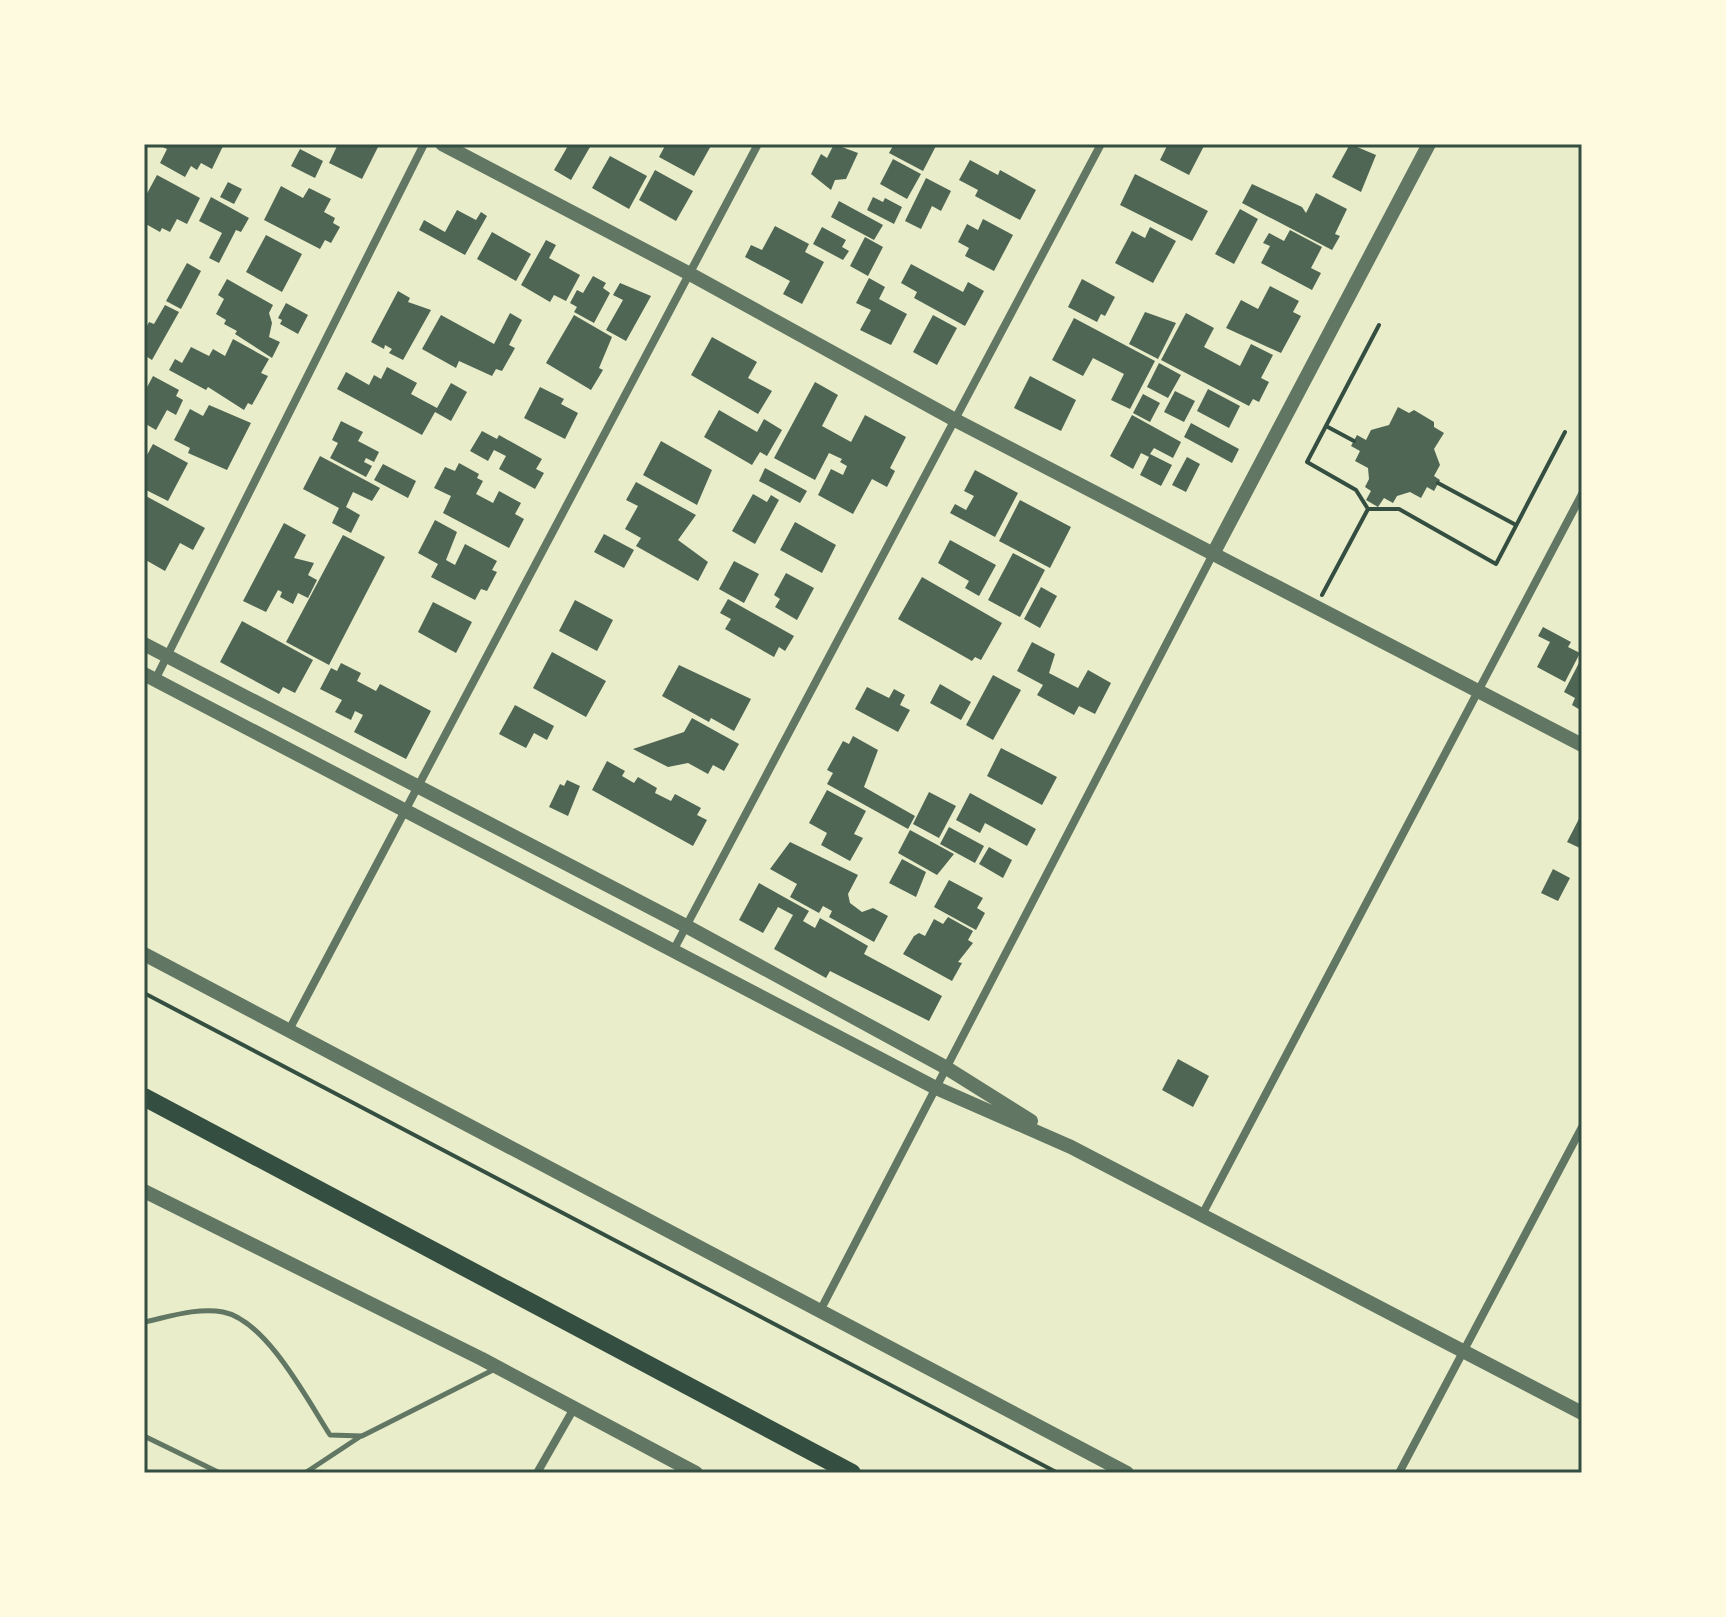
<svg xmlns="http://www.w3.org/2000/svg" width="1726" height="1617" font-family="Poppins,sans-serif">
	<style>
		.building { fill: #4f6655 }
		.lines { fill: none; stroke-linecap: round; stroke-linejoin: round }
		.path { stroke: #344e41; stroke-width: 4 }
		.service { stroke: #617663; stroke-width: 5 }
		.minor { stroke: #617663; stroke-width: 8 }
		.tertiary { stroke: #617663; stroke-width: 14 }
		.trunk { stroke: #344e41; stroke-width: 18 }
		.neatline { fill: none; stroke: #344e41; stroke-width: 3 }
	</style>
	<rect width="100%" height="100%" fill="#e9edc9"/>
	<path class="building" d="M156,144H224L212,169L201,163L197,170L191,166L185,177L160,163L167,149Z
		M338,144H371L378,147L362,179L329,163Z
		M569,144L590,147L571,180L554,170Z
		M666,144H712L694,176L659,157Z
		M834,144L858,153L846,179L835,180L831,190L811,174L821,154L827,158Z
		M894,144H937L923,171L889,153Z
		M1168,144H1205L1189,175L1160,160Z
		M1350,144L1376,155L1361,192L1332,177Z
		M300,149L323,161L315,178L291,166Z
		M610,156L647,176L629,209L592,188Z
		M893,159L921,174L907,199L880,184Z
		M970,160L998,175L1000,170L1036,190L1020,220L975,196L978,190L959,180Z
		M655,170L693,191L676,221L639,200Z
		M1135,174L1208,211L1192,241L1120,205Z
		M157,175L200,198L187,224L177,219L170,232L162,228L160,232L144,223V199Z
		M926,178L951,191L941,211L932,206L921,229L905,221Z
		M228,182L242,189L234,204L220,197Z
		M1252,184L1302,207L1306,213L1316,193L1347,209L1335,234L1340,236L1332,250L1242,203Z
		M281,186L303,198L309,188L331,199L324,212L335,218L333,223L340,227L331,243L325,240L320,249L264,220Z
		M211,197L249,218L241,232L236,230L219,263L209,258L222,233L199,221Z
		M873,197L883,202L885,198L902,207L894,224L867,210Z
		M839,201L883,225L874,240L831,217Z
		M1240,209L1258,219L1234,264L1215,254Z
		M457,210L476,220L481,212L487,216L465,255L419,230L424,220L445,232Z
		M983,219L1013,235L994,271L965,256L969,248L958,242L967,224L978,230Z
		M775,226L809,244L805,252L824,262L802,304L783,294L790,281L745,257L751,245L762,250Z
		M822,227L846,240L842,247L849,251L843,260L813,244Z
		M1150,227L1176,241L1153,283L1115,263L1132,231L1145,238Z
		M1290,230L1322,247L1311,268L1321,273L1312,290L1261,263L1270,246L1263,243L1269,233L1284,241Z
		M492,232L531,254L516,281L477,259Z
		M266,235L302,254L282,292L246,272Z
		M865,237L883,247L868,276L850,266Z
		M546,240L556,245L549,258L580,275L566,301L554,295L550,302L521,285Z
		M187,263L201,271L181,309L166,301Z
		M911,264L963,292L968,282L984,291L965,326L914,298L917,292L901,283Z
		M593,276L606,283L603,288L610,293L594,323L574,312L577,307L570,303L577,290L583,293Z
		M869,278L885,287L879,299L907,314L891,345L860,330L871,310L856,303Z
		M227,279L273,305L269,313L272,323L269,337L280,342L272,358L235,334L237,331L224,324L226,320L216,314L224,299L218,295Z
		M1082,279L1115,297L1105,316L1101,314L1097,322L1068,307Z
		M620,283L651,296L626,341L606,330L623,300L613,295Z
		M1270,286L1299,301L1293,312L1301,316L1281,353L1226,328L1241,300L1258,309Z
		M398,291L410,298L408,302L431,310L403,360L389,353L392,349L385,345L384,349L371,342Z
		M286,303L308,315L298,334L280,324L282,320L278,318Z
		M165,305L179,312L152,360L144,355V332L149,322L154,324Z
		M1145,312L1176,323L1158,359L1129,344Z
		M510,313L522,320L509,345L515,348L502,371L496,369L492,376L459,361L456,368L422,349L441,315L494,344Z
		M1186,313L1214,328L1204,347L1240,366L1251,344L1273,355L1261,378L1269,382L1259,402L1253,399L1249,406L1161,360Z
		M574,315L612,337L599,368L603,370L591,390L546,363Z
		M933,315L957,328L937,365L913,352Z
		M1074,318L1155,361L1130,409L1111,400L1124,374L1093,358L1083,376L1052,360Z
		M712,337L757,362L748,378L772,391L758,414L691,375Z
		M233,339L269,359L261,373L268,376L252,405L248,403L244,410L208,387L206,390L169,370L175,359L182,363L191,347L209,356L213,349L225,356Z
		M1159,363L1181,375L1168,398L1147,387Z
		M387,367L417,383L411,394L437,408L451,383L467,392L451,421L435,412L422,435L337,389L346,372L369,385L374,375L381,379Z
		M153,376L179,390L176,396L183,400L176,415L167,410L156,430L144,423V393Z
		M1030,376L1076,400L1061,431L1014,408Z
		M815,382L838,395L822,426L851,442L865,415L906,437L890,468L895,471L887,487L872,479L853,514L818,495L831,469L843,475L847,466L840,462L842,459L829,453L815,480L774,458Z
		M540,387L564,399L561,404L578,413L565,439L524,418Z
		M1208,389L1240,406L1229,428L1197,411Z
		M1175,391L1195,401L1184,422L1164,412Z
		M1143,394L1160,403L1150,422L1133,413Z
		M209,405L251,423L227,470L188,453L190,448L174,440L190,409L203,416Z
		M1398,407L1409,413L1414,410L1434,422V427L1444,433L1434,449L1440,465L1434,476L1440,480L1434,491L1427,487L1421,498L1410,492L1397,496L1393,503L1384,498L1378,507L1366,500L1371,491L1365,487L1369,479L1368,468L1355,461L1360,451L1351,446L1357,435L1366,440L1371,430L1389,425Z
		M719,410L757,432L764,419L782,430L767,456L760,452L752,465L704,437Z
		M1132,415L1181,442L1173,458L1154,448L1150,454L1172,465L1161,486L1140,475L1149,457L1141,453L1133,469L1110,456Z
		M341,421L363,432L358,441L379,452L374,462L366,458L364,462L372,466L366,477L330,458L338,443L332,440Z
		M1191,423L1239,449L1232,463L1184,437Z
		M482,431L497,439L499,435L542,459L536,469L544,473L535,489L499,469L506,456L494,450L488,461L470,451Z
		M661,441L712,470L697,505L643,475Z
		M153,444L188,463L168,501L144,489V453L147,455Z
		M320,456L380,488L372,501L353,492L346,507L360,515L351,533L332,523L339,508L303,489Z
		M1187,457L1200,464L1186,492L1172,485Z
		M459,463L479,474L477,478L483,481L476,494L493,503L499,491L521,503L515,514L524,519L509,548L443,513L451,496L434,488L445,467L455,471Z
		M383,464L416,481L408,498L374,480Z
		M765,468L807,491L800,503L759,481Z
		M975,470L1018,493L995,537L950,513L955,504L966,510L974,496L964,491Z
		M636,482L696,515L678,540L708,562L698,581L636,546L641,538L625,529L638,506L626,500Z
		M753,494L767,502L771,495L779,500L755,544L732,531Z
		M144,495L205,528L193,550L180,543L165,571L144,559Z
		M1020,500L1071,527L1050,568L999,541Z
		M435,520L457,532L446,560L455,565L465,544L497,561L492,570L497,572L487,591L481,589L475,600L431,577L438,564L418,553Z
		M795,522L836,545L822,573L780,550Z
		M284,523L306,535L294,558L314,563L308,575L317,580L308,598L298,593L293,604L280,597L282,592L278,590L266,612L243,601Z
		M604,534L634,550L624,568L594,552Z
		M343,535L385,557L329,665L286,642Z
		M950,540L996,565L979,596L965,588L969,581L938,563Z
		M1013,553L1045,570L1020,617L988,600Z
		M734,561L759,574L744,603L719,589Z
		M786,573L814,588L797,620L775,607L780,599L774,595Z
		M922,577L1002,623L981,660L975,657L972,661L898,619Z
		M1041,587L1057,596L1040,628L1024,619Z
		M728,599L794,636L785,651L779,647L774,657L725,629L731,619L720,613Z
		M575,600L613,620L597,651L559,631Z
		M433,602L472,622L456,653L418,632Z
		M242,621L313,660L295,693L283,687L279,694L220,662Z
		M1543,627L1571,642L1568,647L1580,653L1565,682L1537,667L1550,642L1538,636Z
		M1032,642L1055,654L1049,673L1078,688L1088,670L1111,683L1095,714L1079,706L1074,715L1037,695L1043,685L1017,671Z
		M552,652L606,681L586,717L533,688Z
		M1582,657V711L1572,705L1575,698L1564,692Z
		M341,663L361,673L357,681L376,691L380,684L431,711L406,759L354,732L363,715L355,711L351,720L335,712L342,700L320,689L331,668L337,671Z
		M679,665L751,699L734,731L711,718L709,722L662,696Z
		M993,675L1021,690L993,740L966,725Z
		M940,684L971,702L961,720L930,703Z
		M867,687L889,698L894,689L905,695L900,705L910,710L898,732L855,709Z
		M515,705L554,726L547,740L534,733L526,748L499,734Z
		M692,718L739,744L724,771L713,765L708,774L688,763L668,767L633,749L684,732Z
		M853,736L878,750L864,787L915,816L908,829L827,784L833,773L827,770L843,741L849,744Z
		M1001,748L1057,777L1042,805L987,776Z
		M607,761L625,771L622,776L634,783L638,777L657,788L655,793L671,801L675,794L701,808L697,815L707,820L693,846L592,790Z
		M567,780L580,786L568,816L549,807L560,784L564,786Z
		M827,790L866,811L854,834L863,838L850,861L821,845L827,833L809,823Z
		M929,792L956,806L939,838L913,824Z
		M970,793L1036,829L1027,846L985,823L980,833L956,820Z
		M1582,813V849L1567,842Z
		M949,827L984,846L975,863L940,844Z
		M910,830L954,854L937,875L898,853Z
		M790,842L858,875L848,894L850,903L862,912L873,908L888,916L874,942L829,917L832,911L823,906L819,913L790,897L797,884L770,869Z
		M989,847L1012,860L1003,878L979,864Z
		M902,859L926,872L916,897L889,883Z
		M1553,869L1570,878L1558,901L1541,893Z
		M949,880L983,898L977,908L985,913L976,930L934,907Z
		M759,883L809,911L803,921L815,928L820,918L868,946L864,954L942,996L929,1021L830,971L826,978L774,949L793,915L778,907L763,933L739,920Z
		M948,917L973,931L968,940L973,943L958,962L962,963L952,981L903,954L914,936L919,933L925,936L934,919L943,924Z
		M1178,1059L1209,1076L1193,1107L1162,1090Z"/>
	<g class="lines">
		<path class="path" d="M1326,426L1354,441
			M1438,483L1516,525
			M1368,509L1356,490L1307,462L1379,325
			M1322,595L1368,509H1399L1496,564L1565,432
			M144,993L1058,1473"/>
		<path class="service" d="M144,1322C168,1317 198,1307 223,1312C266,1320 308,1401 330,1435L362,1436L495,1369
			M144,1436L220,1473
			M305,1473L361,1436"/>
		<path class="minor" d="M155,680L424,144
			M673,951L1101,144
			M289,1030L758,144
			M1203,1213L1582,494
			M820,1311L1213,554
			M537,1473L573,1410
			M1399,1473L1582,1127"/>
		<path class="tertiary" d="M442,144L690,274L957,421L1582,745
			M1213,554L1429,144
			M144,644L686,926L945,1067L1031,1121
			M144,674L934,1087L1071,1147L1582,1413
			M144,954L1127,1473
			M144,1191L482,1359L696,1473"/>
		<path class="trunk" d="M144,1097L852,1473"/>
	</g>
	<rect width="1726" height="1617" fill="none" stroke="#fefae0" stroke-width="292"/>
	<rect x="146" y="146" width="1434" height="1325" class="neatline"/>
</svg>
